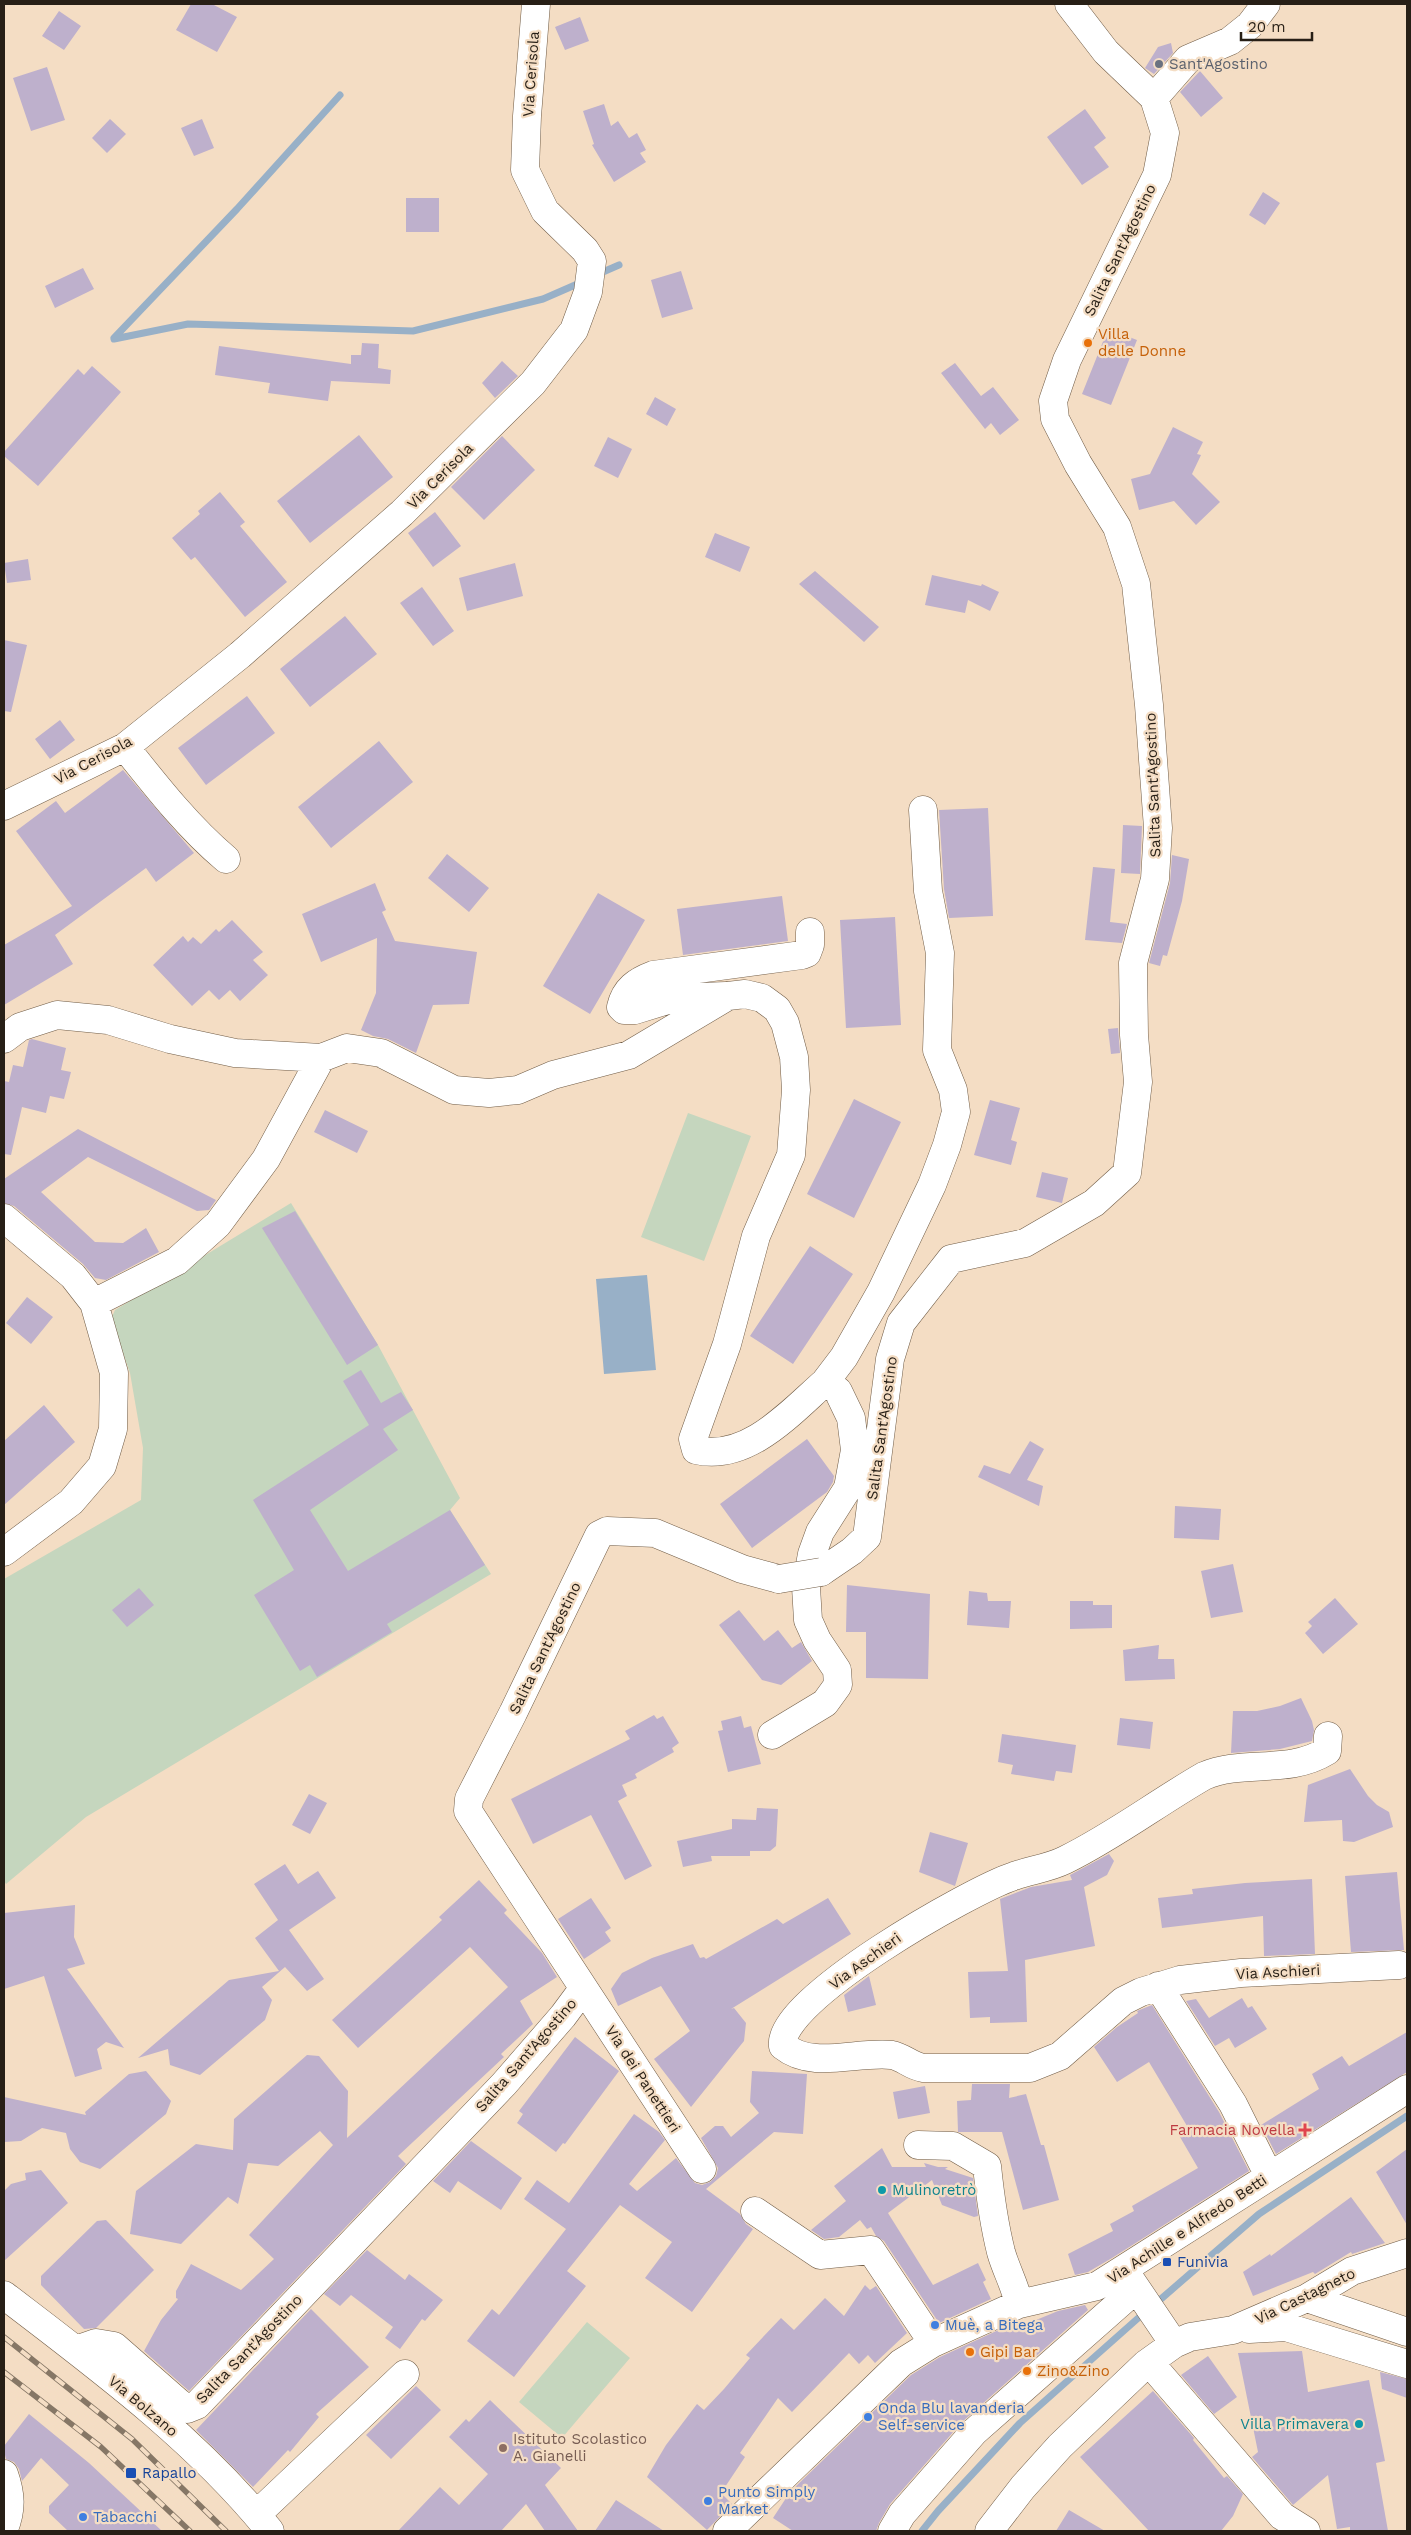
<svg xmlns="http://www.w3.org/2000/svg" width="1411" height="2535" font-family="'Work Sans',sans-serif">
	<style>
		.green { fill: #c5d6be }
		.water { fill: #98b0c7 }
		.lines { fill: none; stroke-linecap: round; stroke-linejoin: round }
		.stream { stroke: #98b0c7; stroke-width: 7 }
		.building { fill: #beb0cc }
		.minor-casing { stroke: #715d47; stroke-width: 29 }
		.minor { stroke: #fff; stroke-width: 28 }
		.rail-casing { stroke: #867766; stroke-width: 5.5 }
		.rail { stroke: #f4ddc4; stroke-width: 4; stroke-dasharray: 11; stroke-linecap: butt }
		.minor-bridge-casing { stroke: #715d47; stroke-width: 29; stroke-linecap: butt }
		.minor-bridge { stroke: #fff; stroke-width: 28 }
		.worship-dot { fill: #6b7280; stroke: #f4ddc4; stroke-width: 2 }
		.food-dot { fill: #e8710a; stroke: #f4ddc4; stroke-width: 2 }
		.health-dot { fill: #e0444e; stroke: #f4ddc4; stroke-width: 2 }
		.culture-dot { fill: #0f9aa8; stroke: #f4ddc4; stroke-width: 2 }
		.transit-dot { fill: #1a4fb4; stroke: #f4ddc4; stroke-width: 2 }
		.shop-dot { fill: #3f7fe0; stroke: #f4ddc4; stroke-width: 2 }
		.education-dot { fill: #8d6e63; stroke: #f4ddc4; stroke-width: 2 }
		.labels { text-anchor: middle; dominant-baseline: central; stroke-width: 4.5; stroke-linejoin: round; paint-order: stroke }
		.worship-label { font-size: 15px; fill: #5b616d; stroke: #f4ddc4; text-anchor: start }
		.street-label { font-size: 15px; fill: #271f16; stroke: #f4ddc4 }
		.food-label { font-size: 15px; fill: #c56008; stroke: #f4ddc4; text-anchor: start }
		.health-label { font-size: 15px; fill: #be3a42; stroke: #f4ddc4; text-anchor: end }
		.culture-label { font-size: 15px; fill: #0d838f; stroke: #f4ddc4; text-anchor: start }
		.transit-label { font-size: 15px; fill: #164399; stroke: #f4ddc4; text-anchor: start }
		.shop-label { font-size: 15px; fill: #366cbe; stroke: #f4ddc4; text-anchor: start }
		.education-label { font-size: 15px; fill: #785e54; stroke: #f4ddc4; text-anchor: start }
	</style>
	<rect width="100%" height="100%" fill="#f4ddc4"/>
	<path class="green" d="M688,1113L751,1136L704,1261L641,1237Z
		M291,1203L378,1345L460,1498L450,1510L491,1574L86,1817L6,1884L4,1881V1579L141,1500L143,1448L130,1373L111,1319L115,1310Z
		M587,2322L630,2358L562,2438L519,2402Z"/>
	<path class="water" d="M647,1275L656,1370L604,1374L596,1279Z"/>
	<g class="lines">
		<path class="stream" d="M596,275L619,265
			M114,338L237,209L340,95
			M114,339L188,324L413,331L543,299L582,282
			M1154,2305L1259,2214L1407,2116
			M922,2531L938,2511L1020,2423L1145,2312"/>
	</g>
	<path class="building" d="M191,4H212L237,17L217,52L176,30Z
		M59,11L81,26L64,50L42,36Z
		M580,17L589,41L565,50L555,27Z
		M1171,43L1173,53L1154,74L1145,68L1158,47Z
		M47,67L65,120L31,131L13,78Z
		M1200,71L1223,98L1201,117L1180,92Z
		M604,104L611,126L618,121L629,138L637,133L646,150L640,153L646,162L614,182L592,145L594,144L583,111Z
		M1085,109L1106,138L1094,147L1109,167L1082,185L1047,137Z
		M110,119L126,134L107,153L92,138Z
		M202,119L214,148L194,156L181,128Z
		M1263,192L1280,203L1265,225L1249,215Z
		M406,198H439V232H406Z
		M83,268L94,289L55,308L45,286Z
		M681,271L693,309L662,318L651,280Z
		M1108,329L1137,340L1111,405L1082,394Z
		M362,343L379,344L378,368L391,370L390,384L331,381L328,401L268,393L270,383L215,375L219,346L351,364V355H361Z
		M502,361L518,376L495,398L482,383Z
		M955,363L981,396L993,387L1019,420L1000,435L991,423L985,429L941,373Z
		M92,366L121,392L38,486L4,456V452L78,369L84,375Z
		M655,397L676,409L667,426L646,414Z
		M1173,427L1203,442L1197,454L1201,455L1192,474L1220,502L1196,525L1174,501L1139,510L1131,479L1150,474Z
		M359,435L393,477L310,543L277,501Z
		M502,436L535,470L484,520L451,487Z
		M608,437L632,449L618,478L594,466Z
		M220,492L245,522L240,526L287,582L245,617L195,557L191,560L172,538L200,514L198,511Z
		M435,512L461,546L433,567L408,533Z
		M715,533L750,547L740,572L705,557Z
		M28,559L31,580L7,583L4,563Z
		M515,563L523,596L467,611L459,578Z
		M815,571L879,627L864,642L799,584Z
		M932,575L981,586L982,584L999,592L990,611L968,600L965,613L925,605Z
		M422,587L454,631L433,646L400,603Z
		M345,616L377,654L310,707L280,669Z
		M4,640L27,645L11,712L4,711Z
		M247,696L275,733L206,785L178,748Z
		M60,720L75,740L50,759L35,739Z
		M379,741L413,782L331,848L298,807Z
		M123,770L194,853L156,882L146,868L55,935L73,964L4,1005V945L72,906L16,831L56,801L65,813Z
		M988,808L993,916L949,918L944,889L939,810Z
		M1123,825L1142,826L1140,874L1121,873Z
		M447,854L489,888L469,912L428,878Z
		M1172,855L1189,859L1182,901L1167,956L1163,955L1160,966L1149,963L1170,883Z
		M1093,867L1115,869L1110,922L1127,924L1122,943L1085,940Z
		M375,883L386,910L382,912L395,941L477,952L469,1004L433,1005L416,1053L388,1039L373,1036L361,1030L376,993L377,938L321,962L302,914Z
		M598,893L645,920L590,1014L543,986Z
		M782,896L788,941L683,955L677,909Z
		M895,917L901,1025L846,1028L840,920Z
		M232,920L263,952L253,960L268,975L240,1001L230,990L219,1000L209,990L192,1006L153,965L183,936L188,942L193,937L201,944L216,929L219,932Z
		M1118,1028L1120,1053L1111,1054L1108,1029Z
		M32,1039L66,1048L61,1070L71,1072L64,1099L50,1096L46,1113L22,1107L11,1155L4,1154V1081L9,1082L13,1065L23,1067L29,1040Z
		M854,1099L901,1122L854,1218L807,1194Z
		M990,1100L1020,1108L1011,1140L1017,1142L1011,1165L974,1155Z
		M325,1110L368,1131L357,1153L314,1132Z
		M78,1129L103,1142L216,1200L209,1210L197,1211L88,1157L41,1192L95,1242L123,1243L146,1228L159,1252L106,1280L95,1278L83,1264L14,1206L4,1203V1179Z
		M1042,1172L1068,1178L1062,1203L1036,1197Z
		M295,1211L378,1345L347,1365L262,1228Z
		M810,1246L853,1274L793,1364L750,1336Z
		M27,1297L53,1317L31,1344L6,1323Z
		M361,1370L381,1403L401,1392L413,1410L383,1429L398,1450L310,1510L348,1571L450,1510L485,1565L387,1624L392,1632L317,1677L310,1665L300,1671L254,1595L294,1570L253,1500L369,1425L343,1381Z
		M44,1405L75,1442L4,1505V1441Z
		M807,1439L834,1476L833,1482L827,1492L752,1548L720,1504Z
		M1030,1441L1044,1449L1027,1480L1043,1486L1039,1506L978,1477L984,1465L1010,1474Z
		M1175,1506L1221,1509L1219,1540L1174,1538Z
		M1233,1564L1243,1612L1211,1618L1201,1571Z
		M847,1585L930,1594L928,1679L866,1678V1632H846Z
		M139,1588L154,1605L127,1627L112,1610Z
		M969,1591L987,1593L988,1601H1011L1009,1628L967,1625Z
		M1335,1598L1358,1624L1323,1654L1305,1633L1312,1626L1308,1622Z
		M1070,1601H1093V1605H1112V1628L1070,1629Z
		M739,1610L764,1641L778,1630L792,1648L801,1642L812,1661L781,1685L762,1680L719,1625Z
		M1159,1645L1158,1659H1174L1175,1679L1125,1681L1123,1650Z
		M1301,1698L1312,1721L1314,1730L1312,1741L1280,1749L1231,1753L1233,1711H1257L1280,1706Z
		M654,1715L657,1719L663,1716L679,1743L672,1748L674,1752L635,1774L637,1778L622,1785L627,1796L618,1801L652,1866L625,1880L591,1815L533,1844L511,1799L630,1739L625,1731Z
		M741,1716L744,1728L751,1726L761,1764L728,1772L718,1731L723,1730L721,1721Z
		M1120,1718L1153,1722L1150,1749L1117,1745Z
		M1002,1734L1076,1745L1072,1773L1056,1771L1054,1781L1011,1774L1013,1765L998,1762Z
		M1350,1769L1368,1796L1377,1805L1389,1812L1393,1827L1354,1842L1343,1841L1342,1820L1304,1822L1308,1785Z
		M309,1794L327,1803L310,1834L292,1825Z
		M757,1808L778,1809L776,1846L770,1851H750V1856H711L712,1861L683,1867L677,1841L732,1829V1819L756,1820Z
		M930,1832L968,1843L955,1886L919,1872Z
		M1109,1854L1114,1861L1107,1875L1084,1887L1095,1946L1025,1960L1027,2022L990,2023V2017L970,2018L968,1972L1008,1971L1000,1899L1031,1887L1072,1880L1070,1875Z
		M285,1864L298,1884L318,1871L336,1898L289,1930L324,1979L307,1991L285,1967L262,1987L272,2000L265,2020L200,2075L170,2065L168,2049L138,2058L229,1980L279,1971L255,1938L278,1920L254,1884Z
		M1397,1872L1404,1950L1351,1952L1345,1876Z
		M1312,1879L1315,1954L1264,1956L1263,1916L1162,1928L1158,1898L1193,1894L1192,1889L1245,1883Z
		M479,1880L507,1910L504,1913L542,1953L557,1977L520,2001L533,2024L501,2054L504,2057L398,2156L406,2164L189,2391L144,2351L161,2320L178,2299L176,2298V2291L191,2264L241,2290L274,2259L249,2235L333,2145L320,2131L278,2166L248,2163L238,2204L228,2197L181,2244L130,2234L136,2191L196,2144L233,2150L234,2119L307,2055L319,2056L348,2091L347,2138L508,1987L470,1947L358,2048L332,2020L428,1933L442,1920L439,1917Z
		M591,1898L611,1928L605,1932L611,1941L584,1959L558,1919Z
		M828,1898L851,1934L731,2009L734,2008L746,2023L744,2041L691,2107L654,2059L690,2031L661,1986L618,2006L611,1989L622,1973L652,1958L693,1944L700,1958L704,1957L706,1959L777,1919L783,1924Z
		M75,1905L74,1937L85,1964L67,1969L124,2048L106,2042L97,2049L102,2069L75,2077L44,1976L4,1989V1913Z
		M869,1976L876,2005L848,2012L844,1995Z
		M1242,1998L1248,2008L1252,2006L1267,2029L1235,2048L1229,2038L1215,2046L1186,2001L1196,1999L1209,2018Z
		M1152,2005L1219,2112L1249,2171L1112,2258L1088,2272L1075,2275L1068,2254L1113,2231L1110,2224L1134,2211L1132,2206L1198,2168L1180,2137L1190,2131L1149,2062L1117,2082L1094,2047L1117,2027L1138,2013L1137,2011Z
		M1407,2032V2072L1276,2154L1261,2125L1319,2089L1312,2074L1342,2056L1349,2066Z
		M575,2037L619,2071L565,2144L563,2143L556,2152L517,2123L523,2114L519,2111Z
		M146,2071L171,2101L166,2114L100,2169L80,2162L70,2149L66,2133L42,2128L21,2141L4,2142V2097L86,2115L85,2112L129,2074Z
		M752,2071L807,2074L803,2134L774,2132L706,2189L740,2214L746,2224L753,2229L692,2312L645,2278L672,2242L620,2205L567,2271L586,2286L514,2377L467,2341L492,2309L499,2315L566,2229L524,2199L537,2180L569,2203L634,2114L659,2132L665,2140L629,2184L637,2191L676,2158L695,2183L702,2185L710,2182L716,2176L718,2168L701,2138L715,2126H723L731,2137L759,2113L750,2102Z
		M972,2084H1010L1009,2098L1026,2094L1041,2145H1044L1059,2200L1023,2210L1002,2132H958L957,2101L971,2100Z
		M925,2086L930,2113L898,2119L893,2092Z
		M471,2141L522,2178L501,2210L458,2181L450,2193L433,2181Z
		M882,2148L892,2167H926L924,2163L938,2167H948L945,2169L973,2178L978,2216L974,2217L942,2205L932,2180L888,2213L933,2285L978,2263L986,2280L983,2282L991,2299L939,2323L884,2241L876,2236L871,2227L867,2229L860,2220L839,2237L824,2239L811,2230L846,2201L834,2186Z
		M1407,2149V2225L1376,2172Z
		M41,2170L68,2203L4,2261V2191L11,2184L26,2180L25,2173Z
		M1351,2197L1385,2243L1352,2254L1351,2252L1315,2274L1313,2272L1253,2296L1243,2272L1270,2254L1271,2256Z
		M106,2220L154,2270L96,2328L84,2329L41,2285V2276L97,2221Z
		M367,2250L405,2280L409,2274L443,2300L425,2321L422,2319L400,2349L385,2338L393,2327L351,2295L340,2306L324,2294Z
		M865,2285L870,2290L876,2286L907,2333L875,2363L868,2355L859,2364L849,2353L792,2412L778,2398L740,2453L745,2457L721,2493L732,2504L707,2530L647,2477L666,2445L697,2404L704,2410L724,2389L750,2358L746,2355L781,2318L794,2330L825,2298L844,2316Z
		M1085,2305L1088,2310L962,2422L890,2504L879,2523L876,2531H793L773,2518L790,2492L911,2375L940,2357L1005,2327L1007,2332L1058,2311Z
		M311,2309L369,2367L316,2414L319,2417L290,2452L288,2450L253,2487L196,2430Z
		M1302,2351L1308,2392L1369,2380L1385,2461L1376,2463L1388,2531H1350V2527L1337,2529L1328,2475L1293,2505L1252,2457L1258,2452L1238,2353Z
		M1208,2356L1237,2397L1214,2414L1181,2375Z
		M1380,2372L1407,2379V2398L1382,2389Z
		M416,2386L441,2410L391,2459L366,2435Z
		M1153,2391L1194,2438L1193,2440L1224,2478L1227,2476L1243,2494L1233,2516L1221,2531H1149L1080,2457Z
		M490,2400L561,2468L545,2485L578,2531H545L526,2504L501,2531H398L440,2487L459,2505L488,2474L449,2437L466,2419L469,2422Z
		M29,2414L89,2463L162,2531H68L49,2513V2506L69,2485L41,2458L22,2481L19,2469L14,2462L6,2459L4,2451V2446Z
		M616,2500L664,2531H595Z
		M1069,2510L1105,2531H1056Z"/>
	<g class="lines">
		<g class="minor-casing">
			<path id="minor" d="M1069,4L1106,52L1154,98
				M125,747C156,786 188,827 226,859
				M4,806L125,747L240,655L402,513L533,383L574,330L588,292L592,261L585,250L545,211L525,170L527,116L536,4
				M726,996L674,998L635,1010H624L621,1007C625,989 637,981 653,975L802,955L807,953L810,945V932
				M4,1039L20,1027L57,1015L108,1020L170,1039L235,1053L321,1058
				M4,1218L73,1276L94,1303L114,1373L113,1429L102,1466L71,1502L4,1552
				M94,1303L177,1261L218,1224L266,1159L321,1058L347,1048L381,1053L454,1090L489,1093L518,1090L553,1075L629,1055L728,996L745,994L762,998L777,1009L785,1023L794,1057L796,1090L791,1155L756,1236L727,1344L693,1439L696,1450C747,1462 790,1413 825,1382L838,1391L851,1418L855,1450L848,1488L820,1532L812,1554L806,1587L808,1620L817,1640L837,1670L838,1685L825,1703L772,1735
				M825,1382L844,1357L881,1292L932,1185L947,1145L956,1112L953,1090L937,1050L940,953L928,891L923,810
				M821,1572L852,1551L867,1537L890,1359L901,1323L951,1259L1025,1243L1094,1203L1127,1173L1138,1082L1134,1035L1133,963L1155,879L1158,828L1149,705L1136,584L1117,527L1078,464L1055,419L1053,401L1067,360L1157,175L1165,133L1154,98L1188,59L1230,41L1250,25L1266,4
				M1328,1736L1327,1751C1288,1775 1244,1759 1204,1776C1157,1803 1114,1836 1065,1860C1049,1868 1031,1870 1014,1876C973,1889 775,2001 783,2046C813,2070 856,2051 892,2055C903,2057 911,2066 923,2068H1030L1060,2056L1123,2001L1141,1992L1180,1980L1241,1973L1399,1965
				M1158,1986L1233,2104L1269,2176
				M918,2145L953,2146L987,2166C990,2195 994,2224 1001,2252C1006,2270 1015,2285 1019,2304
				M702,2169L488,1842L468,1811L469,1799L513,1713L599,1535L607,1531L655,1533L742,1569L779,1579
				M755,2211L820,2255L871,2250L933,2343
				M1126,2273L1174,2344
				M4,2295C98,2367 196,2439 270,2531
				M1307,2298L1407,2332
				M1249,2329L1286,2327L1407,2364
				M76,2350L96,2343L114,2346L179,2403L187,2409L197,2405L504,2084L563,2016L583,1989
				M1149,2362L1282,2516L1306,2531
				M4,2474C11,2494 12,2509 4,2529
				M257,2514L405,2374
				M727,2531L901,2363L933,2343L1019,2304L1097,2286L1407,2089
				M892,2531L902,2514L974,2432L1136,2289
				M989,2531L1023,2487L1060,2446L1146,2364L1174,2344L1190,2337L1233,2330L1307,2298L1352,2271L1407,2253"/>
		</g>
		<use href="#minor" class="minor"/>
		<g class="rail-casing">
			<path id="rail" d="M4,2337L132,2439L226,2531
				M4,2372L101,2447L190,2531"/>
		</g>
		<use href="#rail" class="rail"/>
		<g class="minor-bridge-casing">
			<path id="minor-bridge" d="M779,1579L821,1572"/>
		</g>
		<use href="#minor-bridge" class="minor-bridge"/>
	</g>
	<circle class="worship-dot" cx="1159" cy="64" r="5"/>
	<g class="food-dot">
		<circle cx="1088" cy="343" r="5"/>
		<circle cx="970" cy="2352" r="5"/>
		<circle cx="1027" cy="2371" r="5"/>
	</g>
	<path class="health-dot" d="M1302.5 2122.5h5v5h5v5h-5v5h-5v-5h-5v-5h5z"/>
	<g class="culture-dot">
		<circle cx="882" cy="2190" r="5"/>
		<circle cx="1359" cy="2424" r="5"/>
	</g>
	<g class="transit-dot">
		<rect x="1162" y="2257" width="10" height="10" rx="2.5"/>
		<rect x="125" y="2467" width="12" height="12" rx="2.5"/>
	</g>
	<g class="shop-dot">
		<circle cx="935" cy="2325" r="5"/>
		<circle cx="868" cy="2417" r="5"/>
		<circle cx="708" cy="2501" r="5"/>
		<circle cx="83" cy="2517" r="5"/>
	</g>
	<circle class="education-dot" cx="503" cy="2448" r="5"/>
	<g class="labels">
		<g class="worship-label">
			<text x="1169" y="64">Sant'Agostino</text>
		</g>
		<g class="street-label">
			<text transform="translate(531 74) rotate(-86)">Via Cerisola</text>
			<text transform="translate(1120 250) rotate(-64)">Salita Sant'Agostino</text>
			<text transform="translate(440 476) rotate(-45)">Via Cerisola</text>
			<text transform="translate(93 760) rotate(-28)">Via Cerisola</text>
			<text transform="translate(1153 785) rotate(-92)">Salita Sant'Agostino</text>
			<text transform="translate(882 1428) rotate(-82)">Salita Sant'Agostino</text>
			<text transform="translate(545 1648) rotate(-64)">Salita Sant'Agostino</text>
			<text transform="translate(865 1961) rotate(-36)">Via Aschieri</text>
			<text transform="translate(1278 1972) rotate(-3)">Via Aschieri</text>
			<text transform="translate(526 2055) rotate(-49)">Salita Sant'Agostino</text>
			<text transform="translate(643 2079) rotate(57)">Via dei Panettieri</text>
			<text transform="translate(1187 2229) rotate(-33)">Via Achille e Alfredo Betti</text>
			<text transform="translate(1305 2296) rotate(-26)">Via Castagneto</text>
			<text transform="translate(249 2349) rotate(-46)">Salita Sant'Agostino</text>
			<text transform="translate(143 2406) rotate(40)">Via Bolzano</text>
		</g>
		<g class="food-label">
			<text x="1098" y="334">Villa<tspan x="1098" dy="17">delle Donne</tspan></text>
			<text x="980" y="2352">Gipi Bar</text>
			<text x="1037" y="2371">Zino&amp;Zino</text>
		</g>
		<g class="health-label">
			<text x="1295" y="2130">Farmacia Novella</text>
		</g>
		<g class="culture-label">
			<text x="892" y="2190">Mulinoretrò</text>
			<text x="1349" y="2424" text-anchor="end">Villa Primavera</text>
		</g>
		<g class="transit-label">
			<text x="1177" y="2262">Funivia</text>
			<text x="142" y="2473">Rapallo</text>
		</g>
		<g class="shop-label">
			<text x="945" y="2325">Muè, a Bitega</text>
			<text x="878" y="2408">Onda Blu lavanderia<tspan x="878" dy="17">Self-service</tspan></text>
			<text x="718" y="2492">Punto Simply<tspan x="718" dy="17">Market</tspan></text>
			<text x="93" y="2517">Tabacchi</text>
		</g>
		<g class="education-label">
			<text x="513" y="2439">Istituto Scolastico<tspan x="513" dy="17">A. Gianelli</tspan></text>
		</g>
	</g>
	<rect width="1411" height="2535" fill="none" stroke="#271f16" stroke-width="10"/>
	<path d="M1241 32v8h71v-8" fill="none" stroke="#271f16" stroke-width="2.5"/>
	<text x="1248" y="32" font-size="15" fill="#271f16" stroke="#f4ddc4" stroke-width="4" paint-order="stroke">20 m</text>
</svg>
